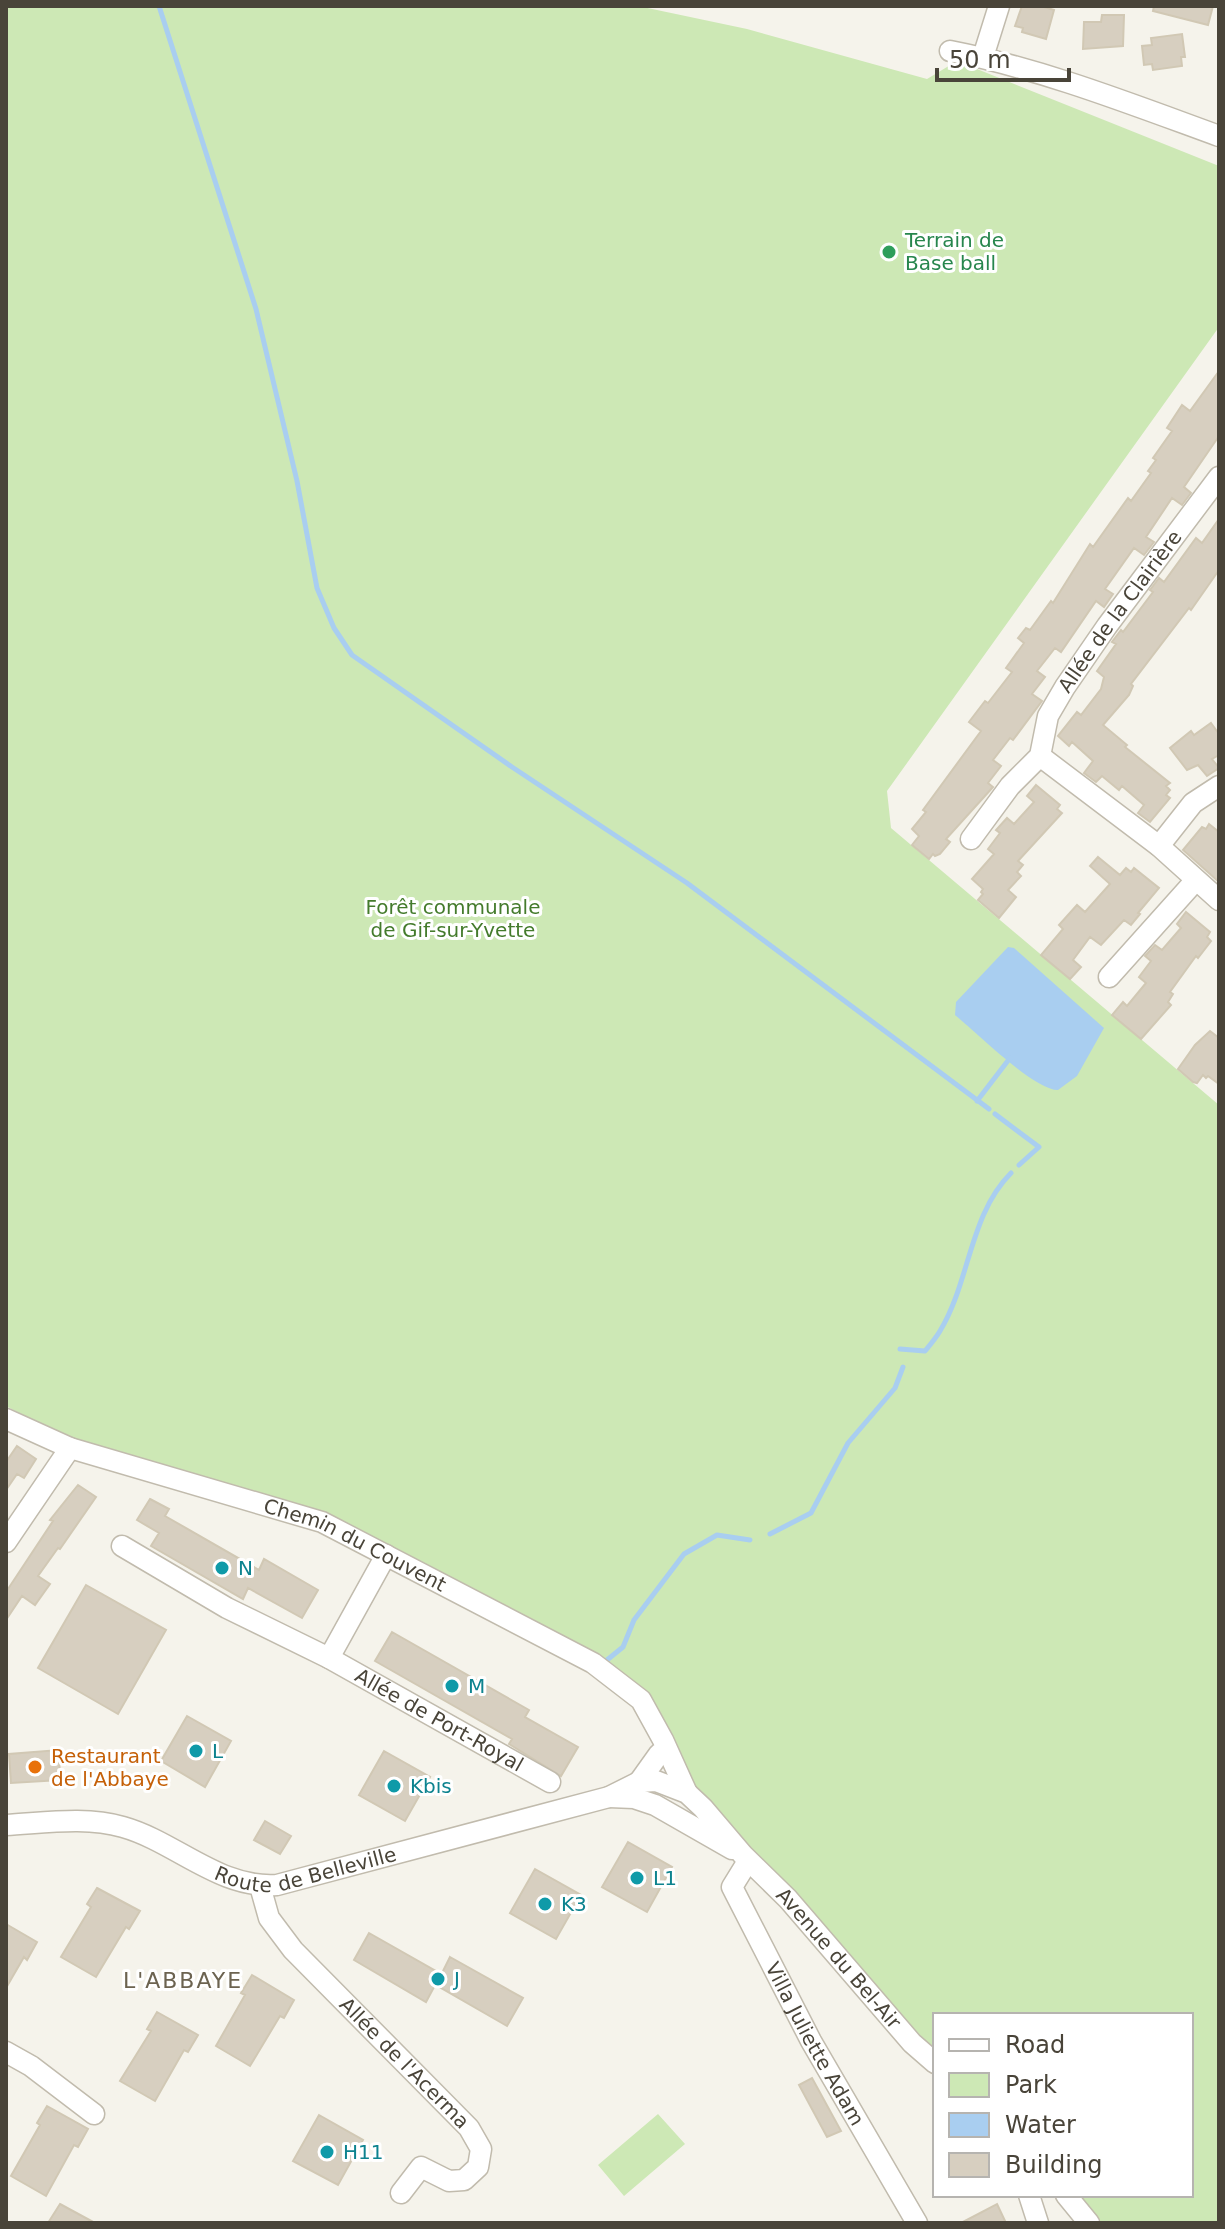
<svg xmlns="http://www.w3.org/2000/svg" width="1225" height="2229" font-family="'DejaVu Sans',sans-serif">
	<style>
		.green { fill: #cde8b5 }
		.water { fill: #a9cef0 }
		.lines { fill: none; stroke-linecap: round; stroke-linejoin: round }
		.stream { stroke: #a9cef0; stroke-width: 5 }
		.building { fill: #d7cfc0; stroke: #d1c8b4; stroke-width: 2 }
		.minor-casing { stroke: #c1bbad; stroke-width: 23 }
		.minor { stroke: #fff; stroke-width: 20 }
		.leisure-dot { fill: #2e9e5b; stroke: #fff; stroke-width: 3 }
		.culture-dot { fill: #0f9aa8; stroke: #fff; stroke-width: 3 }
		.food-dot { fill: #e8710a; stroke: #fff; stroke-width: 3 }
		.labels { text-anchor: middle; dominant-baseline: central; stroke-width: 6; stroke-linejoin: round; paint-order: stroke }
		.leisure-label { font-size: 20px; fill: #27864d; stroke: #fff; text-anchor: start }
		.street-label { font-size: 20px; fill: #494439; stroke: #fff }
		.park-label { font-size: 20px; fill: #447b2c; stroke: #fff }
		.culture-label { font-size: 20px; fill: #0d838f; stroke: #fff; text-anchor: start }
		.food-label { font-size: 20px; fill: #c56008; stroke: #fff; text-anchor: start }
		.neighbourhood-label { font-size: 22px; letter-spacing: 2px; fill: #6c6350; stroke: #fff }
	</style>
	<rect width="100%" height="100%" fill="#f5f3eb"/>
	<path class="green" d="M6,6H638L747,29L927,79L957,61L1219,166V327L887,791L891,828L1219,1105V2223H1094L1068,2195H1191V2015H935V2052L694,1785L648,1693L595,1654L423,1568L73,1441L6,1406Z
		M658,2114L685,2144L624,2196L598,2165Z"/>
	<path class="water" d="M1008,947L1014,948L1104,1028L1077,1076L1058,1090C1034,1090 976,1032 955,1015L956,1002Z"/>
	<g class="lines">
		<path class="stream" d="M159,6L256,309L297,481L317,588L334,628L352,655L512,767L687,883L989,1109
			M977,1101L1010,1058
			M995,1114L1039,1147L1019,1165
			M900,1349L925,1351C930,1345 936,1338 940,1331C970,1282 969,1215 1011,1173
			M770,1534L811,1513L848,1443L895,1388L903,1367
			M607,1660L623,1647L634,1620L684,1554L717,1535L750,1540"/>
	</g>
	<path class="building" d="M1022,6H1041L1054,10L1046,39L1022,32L1023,28L1015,26Z
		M1154,6H1213L1208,25L1153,11Z
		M1102,15H1124L1123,46L1083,49L1084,22H1101Z
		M1182,34L1185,57H1181L1182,66L1153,70L1152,64L1144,65L1142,46L1152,45L1151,38Z
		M1219,371V436L1184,487L1191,493L1182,505L1172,498L1146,537L1154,542L1144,555L1134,548L1105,589L1113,594L1104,607L1096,601L1061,652L1055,648L1037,671L1045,677L1032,694L1042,701L1013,740L1010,738L993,760L1001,766L988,783L993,787L946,839L950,842L940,854L935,856L933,854L929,859L912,845L919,836L912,829L926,812L923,810L981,731L969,722L985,701L988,703L1012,672L1006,668L1024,643L1018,638L1026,628L1030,630L1051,601L1053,603L1090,544L1093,547L1128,498L1131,501L1151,473L1148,471L1156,460L1153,458L1172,431L1167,428L1182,405L1190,411Z
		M1219,519V570L1191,610L1189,608L1131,684L1133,686L1129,695L1103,725L1127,745L1125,747L1170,783L1166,786L1170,790L1166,795L1170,798L1150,822L1138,813L1144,805L1122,786L1119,790L1102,776L1096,782L1084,773L1093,761L1072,742L1069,746L1058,736L1077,712L1081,715L1101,689L1104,677L1097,671L1116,644L1112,642L1121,630L1123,632L1153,592L1150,590L1159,578L1164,582L1196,538L1202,543Z
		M1211,723L1219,734V755L1212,759L1219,768L1207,776L1198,765L1187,770L1170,748L1191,731L1194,735Z
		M1036,785L1060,805L1057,809L1062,813L1018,861L1023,865L1017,872L1021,876L1008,890L1016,897L999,918L978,900L983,894L981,892L983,889L972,879L994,854L988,849L1000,833L996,830L1007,818L1014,824L1034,802L1027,796Z
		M1209,824L1219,832V882L1183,850L1202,827L1206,829Z
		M1098,857L1120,875L1126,868L1131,872L1134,868L1159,888L1138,913L1140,914L1131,925L1124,920L1101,945L1090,937L1073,960L1081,967L1070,979L1041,955L1063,929L1059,925L1077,905L1085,912L1110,884L1090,866Z
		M1186,912L1210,932L1207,937L1211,941L1198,958L1196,956L1170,992L1173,994L1168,1002L1171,1005L1141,1039L1112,1015L1123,1002L1127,1006L1146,983L1139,977L1151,961L1145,956L1155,945L1162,950L1181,928L1177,924Z
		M1210,1031L1219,1038V1084L1208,1076L1206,1078L1203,1075L1197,1083L1193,1082L1178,1069L1195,1045Z
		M17,1446L36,1459L24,1478L17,1474L6,1490V1462Z
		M78,1485L96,1497L60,1549L58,1548L38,1576L50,1584L35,1605L22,1596L6,1620V1592L53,1521L50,1520Z
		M150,1499L169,1509L165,1516L259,1570L264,1559L318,1590L302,1618L248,1588L243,1599L151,1546L159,1533L137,1520Z
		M86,1585L166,1630L118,1714L38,1668Z
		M392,1632L529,1710L525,1717L578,1747L561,1776L509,1744L512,1739L375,1661Z
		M187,1716L231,1741L205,1787L161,1761Z
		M59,1750L60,1780L11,1783L9,1754Z
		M384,1751L430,1777L405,1821L359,1795Z
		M265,1821L291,1836L280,1854L254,1840Z
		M628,1842L672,1867L647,1912L602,1887Z
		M535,1869L581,1895L556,1939L510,1913Z
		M97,1888L140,1911L129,1929L126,1927L96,1977L61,1957L91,1907L87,1904Z
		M6,1924L37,1942L27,1960L24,1957L6,1988Z
		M369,1933L441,1974L426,2002L354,1960Z
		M450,1957L523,1998L507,2026L436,1985Z
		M252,1975L294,2000L284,2018L280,2016L250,2066L216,2046L245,1995L241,1993Z
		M157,2012L198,2035L188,2052L184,2050L155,2101L120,2081L151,2031L147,2029Z
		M812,2078L841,2131L827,2137L799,2085Z
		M47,2106L88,2129L78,2147L74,2145L46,2196L11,2176L40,2125L37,2123Z
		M319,2115L363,2140L338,2185L293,2161Z
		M60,2204L95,2223H48Z
		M997,2204L1006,2223H961Z"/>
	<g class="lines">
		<g class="minor-casing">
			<g id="minor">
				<path d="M950,51C1042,69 1131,104 1219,136"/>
				<path d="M983,57L999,6"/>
				<path d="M1040,756L1159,846L1219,900"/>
				<path id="s1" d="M971,839L1010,786L1040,756L1048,716L1065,687L1107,626L1219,477"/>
				<path d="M1159,846L1193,803L1219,786"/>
				<path d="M1109,977L1195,881"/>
				<path id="s2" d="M6,1419L70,1448L322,1522L593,1663L641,1700L663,1740L687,1793"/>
				<path d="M6,1542L70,1448"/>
				<path id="s3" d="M122,1546L227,1608L329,1658L550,1782"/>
				<path d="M329,1658L386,1555"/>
				<path d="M639,1782L659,1754"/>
				<path d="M609,1797L634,1798L655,1805L732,1849"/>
				<path id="s4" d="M6,1825C44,1823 86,1816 123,1827C176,1842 219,1889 277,1885L609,1797L639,1782L656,1781L687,1793L703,1808L743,1855L788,1899L912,2043L935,2063"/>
				<path id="s5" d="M748,1861L732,1887L811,2041L917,2223"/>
				<path id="s6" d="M260,1886L269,1918L293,1950L469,2128L481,2149L478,2167L464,2180L449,2181L421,2167L401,2193"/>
				<path d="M6,2052L31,2066L94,2114"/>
				<path d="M1029,2195L1038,2223"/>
				<path d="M1066,2195L1089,2223"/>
			</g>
		</g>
		<use href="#minor" class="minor"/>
	</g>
	<circle class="leisure-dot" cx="889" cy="252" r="8"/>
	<g class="culture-dot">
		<circle cx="222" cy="1568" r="8"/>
		<circle cx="452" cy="1686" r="8"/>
		<circle cx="196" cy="1751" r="8"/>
		<circle cx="394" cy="1786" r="8"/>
		<circle cx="637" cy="1878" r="8"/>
		<circle cx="545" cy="1904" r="8"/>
		<circle cx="438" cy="1979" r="8"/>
		<circle cx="327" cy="2152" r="8"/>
	</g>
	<circle class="food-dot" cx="35" cy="1767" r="8"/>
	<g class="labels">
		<g class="leisure-label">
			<text x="905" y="240">Terrain de<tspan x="905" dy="23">Base ball</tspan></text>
		</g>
		<g class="street-label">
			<text stroke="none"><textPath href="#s1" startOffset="276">Allée de la Clairière</textPath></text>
			<text stroke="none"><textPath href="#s2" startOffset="372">Chemin du Couvent</textPath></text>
			<text stroke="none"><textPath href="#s3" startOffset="362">Allée de Port-Royal</textPath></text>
			<text stroke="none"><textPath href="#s4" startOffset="314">Route de Belleville</textPath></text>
			<text stroke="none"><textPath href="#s4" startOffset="936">Avenue du Bel-Air</textPath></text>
			<text stroke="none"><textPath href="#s5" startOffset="208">Villa Juliette Adam</textPath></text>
			<text stroke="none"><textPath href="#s6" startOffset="232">Allée de l'Acerma</textPath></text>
		</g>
		<g class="park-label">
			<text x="453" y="907">Forêt communale<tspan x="453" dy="23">de Gif-sur-Yvette</tspan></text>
		</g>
		<g class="culture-label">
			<text x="238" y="1568">N</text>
			<text x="468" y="1686">M</text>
			<text x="212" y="1751">L</text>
			<text x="410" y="1786">Kbis</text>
			<text x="653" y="1878">L1</text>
			<text x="561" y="1904">K3</text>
			<text x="454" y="1979">J</text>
			<text x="343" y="2152">H11</text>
		</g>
		<g class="food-label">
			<text x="51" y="1756">Restaurant<tspan x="51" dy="23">de l'Abbaye</tspan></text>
		</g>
		<g class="neighbourhood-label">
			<text x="183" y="1980">L'ABBAYE</text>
		</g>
	</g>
	<rect width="1225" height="2229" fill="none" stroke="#494439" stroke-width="16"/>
	<rect x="933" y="2013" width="260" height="184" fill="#ffffff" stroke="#b6b4b0" stroke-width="2"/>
	<rect x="949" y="2039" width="40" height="12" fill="#ffffff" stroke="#b6b4b0" stroke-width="2"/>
	<text x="1005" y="2053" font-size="24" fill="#494439">Road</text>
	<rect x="949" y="2073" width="40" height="24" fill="#cde8b5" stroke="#b6b4b0" stroke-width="2"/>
	<text x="1005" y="2093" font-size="24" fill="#494439">Park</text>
	<rect x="949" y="2113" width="40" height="24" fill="#a9cef0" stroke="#b6b4b0" stroke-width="2"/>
	<text x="1005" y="2133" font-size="24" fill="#494439">Water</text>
	<rect x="949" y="2153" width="40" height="24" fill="#d7cfc0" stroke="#b6b4b0" stroke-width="2"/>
	<text x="1005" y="2173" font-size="24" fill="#494439">Building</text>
	<path d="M937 68v12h132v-12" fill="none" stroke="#494439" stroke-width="4"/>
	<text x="949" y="68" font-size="24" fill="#494439" stroke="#ffffff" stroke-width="6" paint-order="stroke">50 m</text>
</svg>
